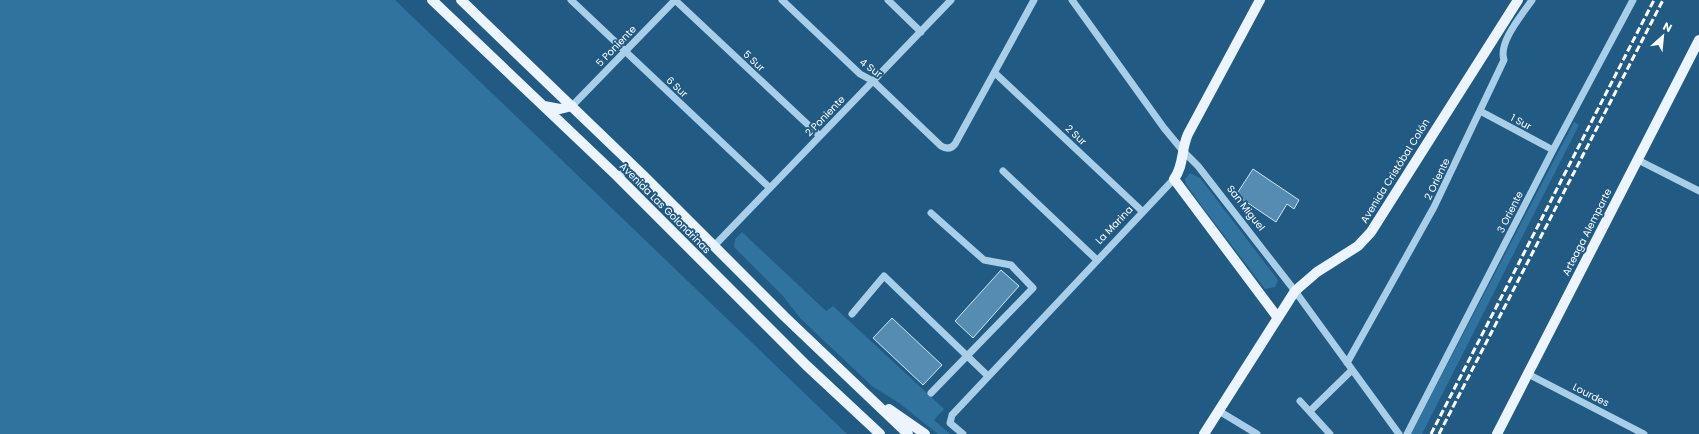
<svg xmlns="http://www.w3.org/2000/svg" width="1699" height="434" font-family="Poppins,sans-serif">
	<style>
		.green { fill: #31739f }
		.building { fill: #568cb1; stroke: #cde6f6 }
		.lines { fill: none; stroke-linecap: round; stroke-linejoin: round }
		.minor { stroke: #a9cfe8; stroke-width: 7 }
		.major { stroke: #ecf5fe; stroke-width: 10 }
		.rail { stroke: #fff; stroke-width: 3; stroke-dasharray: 7 3; stroke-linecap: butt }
		.labels { text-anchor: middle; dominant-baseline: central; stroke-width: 4; stroke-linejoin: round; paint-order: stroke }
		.street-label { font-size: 10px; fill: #fff; stroke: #215a83 }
	</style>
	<rect width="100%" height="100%" fill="#215a83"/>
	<path class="green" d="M0,0H395L847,434H0Z
		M1574,122L1579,125L1422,434H1411Z
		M1190,173L1200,178L1278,280L1275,287L1265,289L1204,209L1186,184L1185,179Z
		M742,232L826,311L833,306L944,409L934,420L950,434H938L899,403L872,386L800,318L783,296L734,247L735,239Z"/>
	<path class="building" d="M1253,169L1299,200L1294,209L1287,204L1276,222L1236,195Z
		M1001,270L1019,286L973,338L955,321Z
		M892,318L942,365L923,385L873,338Z"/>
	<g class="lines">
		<path class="minor" d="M571,0L770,188
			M675,0L820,136
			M782,0L860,74L873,81L941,146C946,149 951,149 955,144L1034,0
			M888,0L921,32
			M1072,0L1164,128L1183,151L1198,166L1295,291L1399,434
			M995,73L1143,212
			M572,106L675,0
			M1480,111L1553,150
			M1638,160L1699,191
			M1003,171L1097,260
			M617,176L628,171L641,175
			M714,246L951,0
			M852,314L884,276L988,376
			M1347,363L1434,207L1504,60C1498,42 1522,15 1532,0
			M1528,374L1644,434
			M931,393L1033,288L1011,265L984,260L931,213
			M1300,401L1330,434
			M1219,411L1257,434
			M1310,411L1352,370
			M963,434L950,423L952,415L1174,179
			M1407,434L1553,150L1633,0"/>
		<path class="major" d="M432,0L617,176L806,365L880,434
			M461,0L643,175L784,316L908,434
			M1260,0L1188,134C1181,149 1184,166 1174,179L1278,318
			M544,106L560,109L572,106
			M889,409L925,434
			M1204,434L1295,291L1317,272L1358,246L1371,232L1518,0
			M1497,434L1699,40"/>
		<path class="rail" d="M1431,434L1654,0
			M1439,434L1663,0"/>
	</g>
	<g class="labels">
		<g class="street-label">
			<text transform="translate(616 46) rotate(-46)">5 Poniente</text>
			<text transform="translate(754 61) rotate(43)">5 Sur</text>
			<text transform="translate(871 68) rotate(36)">4 Sur</text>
			<text transform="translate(677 87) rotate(43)">6 Sur</text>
			<text transform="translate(825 116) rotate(-46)">2 Poniente</text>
			<text transform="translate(1521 122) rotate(28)">1 Sur</text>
			<text transform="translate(1076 135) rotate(43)">2 Sur</text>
			<text transform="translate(1395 171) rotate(-58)">Avenida Cristóbal Colón</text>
			<text transform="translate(1437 179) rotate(-64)">2 Oriente</text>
			<text transform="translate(665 208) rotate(45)">Avenida Las Golondrinas</text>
			<text transform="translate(1246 208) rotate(52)">San Miguel</text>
			<text transform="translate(1510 212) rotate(-63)">3 Oriente</text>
			<text transform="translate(1114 225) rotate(-46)">La Marina</text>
			<text transform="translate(1587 232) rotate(-63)">Arteaga Alemparte</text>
			<text transform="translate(1591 395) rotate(27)">Lourdes</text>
		</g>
	</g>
	<g transform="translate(1663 36) rotate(27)" stroke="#215a83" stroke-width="3" paint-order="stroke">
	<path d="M0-3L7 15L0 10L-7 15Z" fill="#ffffff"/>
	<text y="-6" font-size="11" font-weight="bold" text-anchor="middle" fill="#ffffff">N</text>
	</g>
</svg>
